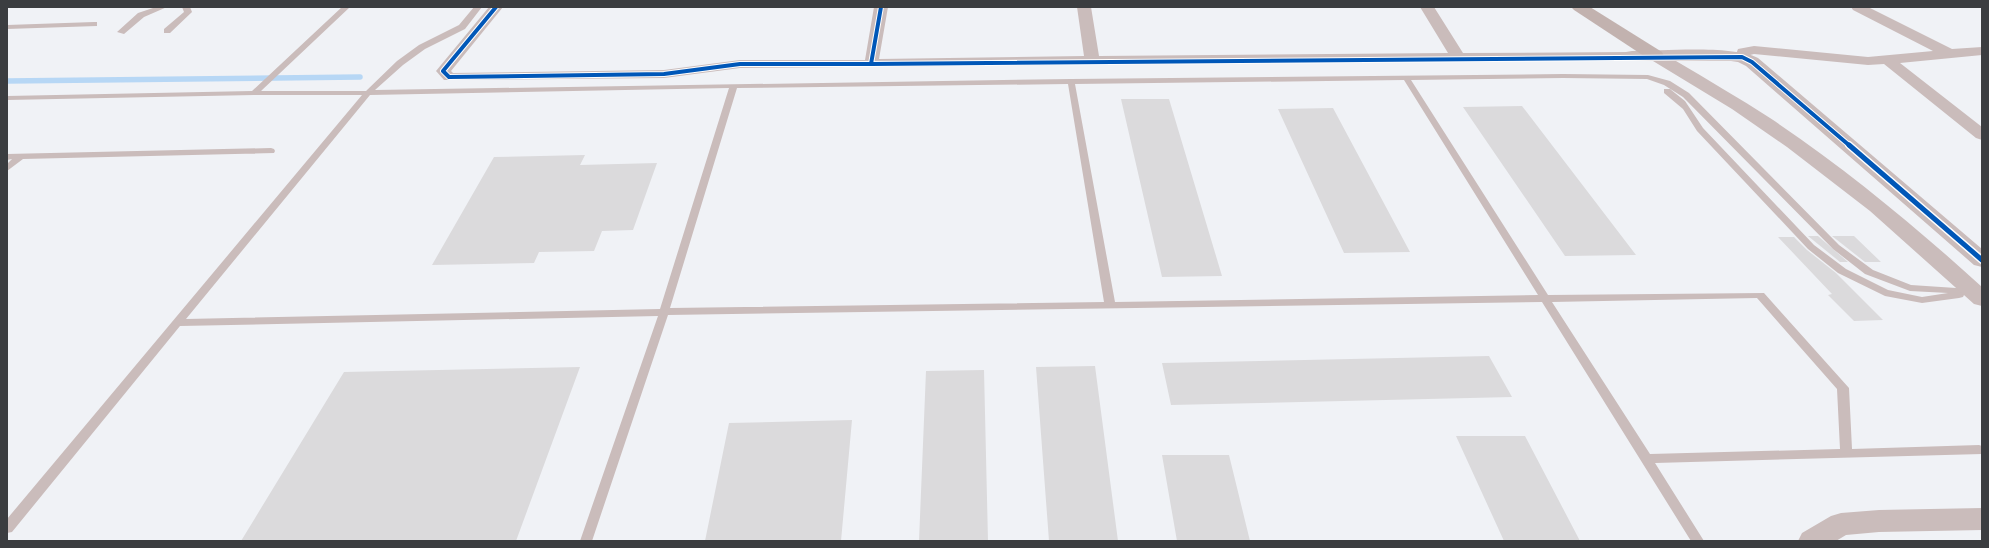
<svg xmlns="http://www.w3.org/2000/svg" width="1989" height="548" font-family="'Roboto Condensed',sans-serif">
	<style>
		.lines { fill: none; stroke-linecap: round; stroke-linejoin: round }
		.stream { stroke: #b7d7f5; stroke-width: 5.5 }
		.building { fill: #dbdadc }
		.service { fill: #cabcbb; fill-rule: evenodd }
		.minor { fill: #cabcbb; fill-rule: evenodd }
		.tertiary { fill: #cabcbb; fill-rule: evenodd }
		.secondary { fill: #c2b2af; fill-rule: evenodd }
		.cycleway-far1-casing { stroke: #fefefe; stroke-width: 6 }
		.cycleway-casing { stroke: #fefefe; stroke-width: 8 }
		.cycleway-far1 { stroke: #0057b8; stroke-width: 4 }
		.cycleway { stroke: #0057b8; stroke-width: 5 }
	</style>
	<rect width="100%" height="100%" fill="#f0f2f6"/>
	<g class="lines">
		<path class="stream" d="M7,81L360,77"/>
	</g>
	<path class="building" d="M1121,99H1169L1222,276L1162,277Z
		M1522,106L1636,255L1565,256L1463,107Z
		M1333,108L1410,252L1344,253L1278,109Z
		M585,155L580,165L657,163L633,230L602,231L594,251L539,252L534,263L432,265L494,157Z
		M1808,236H1818L1848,262H1840Z
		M1832,236H1854L1881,262H1865Z
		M1778,237H1794L1807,250L1836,273L1883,320L1854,321L1828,295L1832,294Z
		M1489,356L1512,397L1171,405L1162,363Z
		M1095,366L1118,541H1049L1036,367Z
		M580,367L516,541H241L344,372Z
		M984,370L988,541H919L926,371Z
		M852,420L841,541H705L729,423Z
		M1456,436H1525L1580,541H1504Z
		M1162,455H1229L1250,541H1177Z"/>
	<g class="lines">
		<path class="service" d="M156,7H167L144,17L124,34L117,32L138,13Z
			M182,7H190L192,12L170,33H164V29L184,12Z
			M342,7H350L261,91H366L397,61L419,45L459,25L474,7H482L465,29L425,49L403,65L375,90L1071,79L1563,74L1648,75L1670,81L1689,93L1839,245L1873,270L1911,285L1971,289L1976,292L1975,294L1964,295L1963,297L1959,298L1922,303L1885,296L1838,273L1808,249L1697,131L1683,109L1664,93V89H1670L1685,101L1703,128L1814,245L1846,269L1888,290L1922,297L1948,293L1910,291L1865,274L1833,249L1683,97L1664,85L1647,79L1563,78L1411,80L1548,295L1764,293L1849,388L1852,449L1979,445L1982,446V454L1655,463L1704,541H1691L1542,302L668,315L592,541H580L658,316L180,326L12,532L7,533V519L362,95H254L7,100V96L252,91ZM1404,80L1538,295L1115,302L1075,84ZM1068,84L1104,302L670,308L737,88ZM729,88L660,309L186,319L370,95ZM1757,298L1837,389L1840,449L1650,454L1552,302Z
			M94,22H97V26L7,29V25Z
			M271,148L274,149L275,151L274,153L23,159L7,171V164L12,159L7,160V154Z"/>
		<path class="minor" d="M489,7H503L451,71L453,73L664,70L740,60H865L874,7H888L879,59L1084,56L1077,7H1091L1099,56L1448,53L1420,7H1434L1463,53L1632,52L1637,53L1639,56L1637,59L1632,60L740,68L664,78L444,80L436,71Z
			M1851,7H1868L1952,49L1982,47V55L1900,63L1982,127V140L1976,138L1884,64L1868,65L1754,54L1750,55L1747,60H1737L1735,57L1738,49L1754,46L1868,57L1933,51L1853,10Z"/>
		<path class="tertiary" d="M1632,51C1665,51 1731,45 1758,58L1982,249V267L1974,265L1746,66L1738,62L1731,61H1676C1708,80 1739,98 1770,118C1845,168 1915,226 1982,287V306L1974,304L1870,211L1787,147L1732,109L1653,61L1626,60L1624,56L1626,52Z
			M1982,508V530L1879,532L1846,535L1836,541H1798L1802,533L1831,516L1841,513L1879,510Z"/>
		<path class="secondary" d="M1571,7H1590L1662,52L1664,56L1662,60L1656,61L1650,60L1574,10Z"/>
		<g class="cycleway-far1-casing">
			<path id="cycleway-far1" d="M496,7L443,71L449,77L664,74L740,64H871
				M881,7L871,64L1742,57L1752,62L1850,146"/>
		</g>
		<g class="cycleway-casing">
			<path id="cycleway" d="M1849,145L1982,260"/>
		</g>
		<use href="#cycleway-far1" class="cycleway-far1"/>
		<use href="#cycleway" class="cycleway"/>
	</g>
	<rect width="1989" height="548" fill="none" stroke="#3b3d40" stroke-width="16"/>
</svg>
